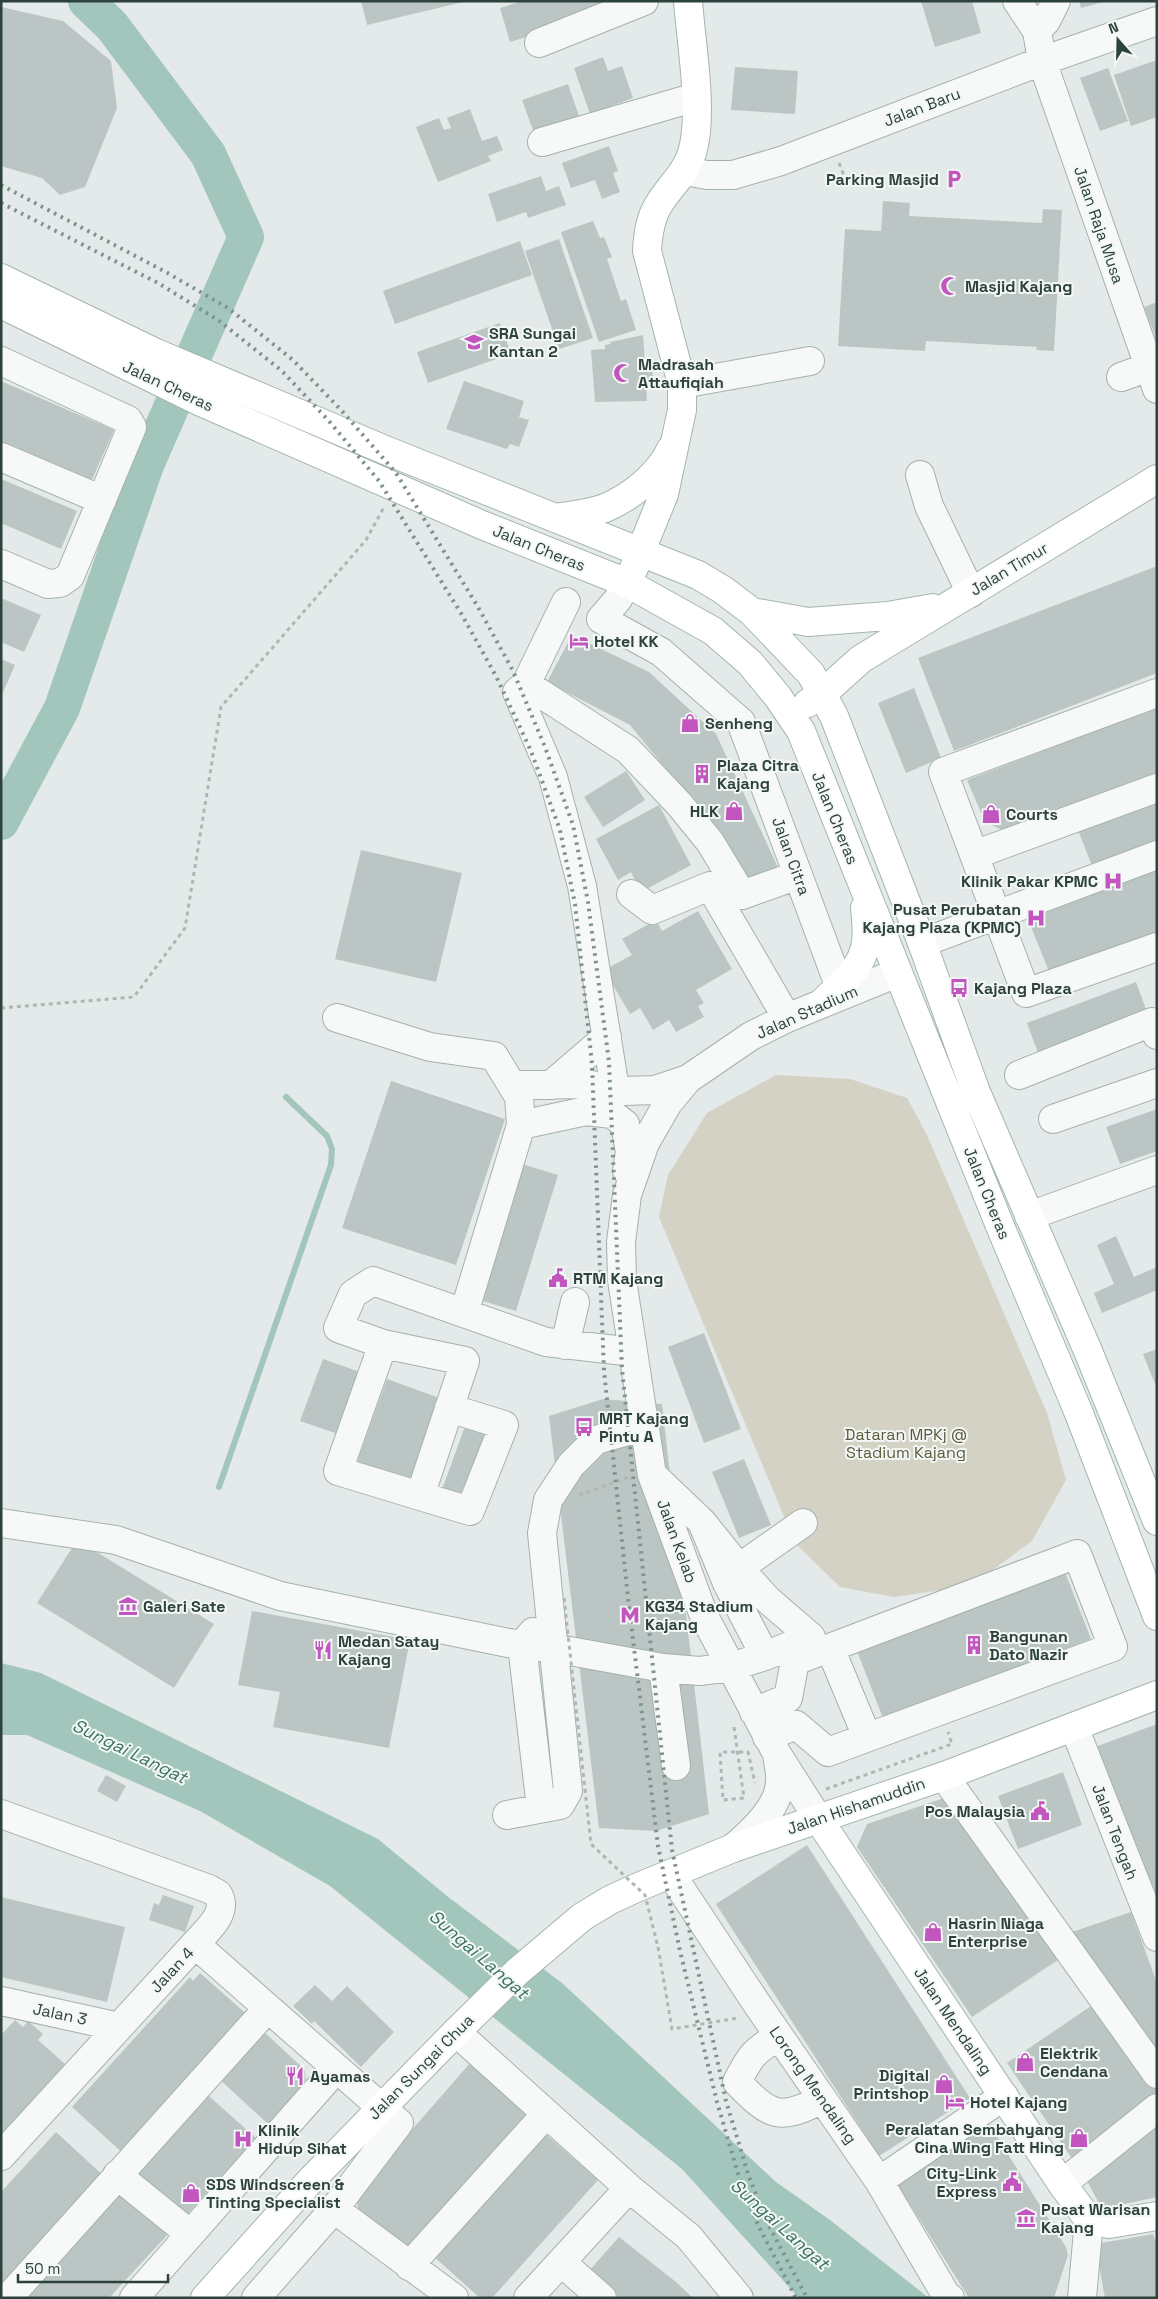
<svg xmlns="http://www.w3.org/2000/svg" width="1158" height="2299" font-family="'Space Grotesk',sans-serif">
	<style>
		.green { fill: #d3d2c5 }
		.water { fill: #a2c6bc }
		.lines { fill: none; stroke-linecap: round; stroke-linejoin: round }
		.stream { stroke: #a2c6bc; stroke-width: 6 }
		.river { stroke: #a2c6bc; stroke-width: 36 }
		.building { fill: #bbc6c4 }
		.minor-casing { stroke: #a5b1af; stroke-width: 30 }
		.major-casing { stroke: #a4b5b1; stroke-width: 30 }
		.path { stroke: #aeb7b5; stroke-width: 3; stroke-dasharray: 4 4; stroke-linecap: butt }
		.minor { stroke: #f6f9f8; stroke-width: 28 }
		.major { stroke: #fff; stroke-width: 28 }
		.rail { stroke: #7e928e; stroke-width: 4; stroke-dasharray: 2.5 5; stroke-linecap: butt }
		.path-bridge { stroke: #aeb7b5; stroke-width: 3; stroke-dasharray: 4 4; stroke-linecap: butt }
		.labels { text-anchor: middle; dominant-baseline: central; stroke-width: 4; stroke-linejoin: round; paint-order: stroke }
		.street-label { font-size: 16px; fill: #2d413d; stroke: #f3f8f6 }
		.poi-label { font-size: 16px; font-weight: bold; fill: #2d413d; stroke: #f3f8f6; text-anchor: start }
		.park-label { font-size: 16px; fill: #5b5b3b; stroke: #f3f8f6 }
		.water-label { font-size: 18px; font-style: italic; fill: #3b7163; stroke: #f3f8f6 }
	</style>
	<rect width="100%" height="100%" fill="#e3eae9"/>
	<path class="green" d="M776,1075L850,1079L907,1098L927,1135L1047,1413L1066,1480L1032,1541L971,1586L894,1597L840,1587L795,1543L659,1217L668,1175L707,1113Z"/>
	<path class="water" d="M1,1663L41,1673L378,1839L447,1896L562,1983L776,2182L830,2220L929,2298H799L682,2169L330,1886L200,1811L27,1735H1Z"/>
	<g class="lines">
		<path class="stream" d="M219,1487L331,1165L332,1149L327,1136L286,1097"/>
		<path class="river" d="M1,822L62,708L146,465L246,237L208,154L112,26L86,1"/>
	</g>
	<path class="building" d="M361,1H463V2L367,25Z
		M523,1H601L605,13L510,42L500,8Z
		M921,1H972L981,33L935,47Z
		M1079,1H1103V2L1081,8Z
		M1,7L63,21L111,61L117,108L85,187L60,195L42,178L1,166Z
		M603,57L608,71L622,66L633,98L590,114L574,68Z
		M1157,60V117L1131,126L1114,75Z
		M735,67L798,71L795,114L731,110Z
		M1108,68L1128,121L1100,131L1080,78Z
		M568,84L582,125L537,141L522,100Z
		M470,109L482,141L497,136L503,150L488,156L491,161L438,182L416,127L439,118L444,130L451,128L447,118Z
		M609,146L618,171L613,173L620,192L602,199L595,180L571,188L562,163Z
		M541,176L546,191L559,186L566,205L528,218L526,212L497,222L488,194Z
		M883,201L910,203L909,216L1042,223L1043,209L1062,210L1054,351L1036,350L1037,347L926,341L925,351L838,346L845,229L881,231Z
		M593,221L600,238L604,237L612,257L607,259L621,301L626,299L636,330L599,342L561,232Z
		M559,239L593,338L559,349L525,251Z
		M520,241L532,275L395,324L383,291Z
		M1157,302V341L1144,307Z
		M500,323L511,354L428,383L417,352Z
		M643,335L645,363H652L653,382L646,383L647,401L595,402L591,350L605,349V345L611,344L610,342Z
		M1,381L114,430L87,491L1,453Z
		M464,381L524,401L519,417L529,420L519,447L510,444L507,449L446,429Z
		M1,479L77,511L61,549L1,523Z
		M1157,566V673L954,751L918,658Z
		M1,598L41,615L24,652L1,642Z
		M572,635L649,672L716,734L782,876L747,890L702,813L630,725L547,682Z
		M1,659L15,665L1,697Z
		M914,688L941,758L906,773L878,703Z
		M1157,707V776L1009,833L985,822L967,780Z
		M626,771L645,800L603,827L584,797Z
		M1157,801V842L1092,866L1078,830Z
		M659,805L691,865L641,892L631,872L618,880L596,839Z
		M361,850L462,873L436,982L335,959Z
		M1157,866V935L1050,974L1029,922L1036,909Z
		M698,911L732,969L696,990L704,1003L698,1006L704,1017L676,1032L669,1020L653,1030L640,1008L630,1014L604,970L632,955L622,939L656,920L662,931Z
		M1136,982L1150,1020L1041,1061L1027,1023Z
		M391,1081L505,1119L456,1265L342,1228Z
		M1157,1109V1151L1120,1164L1106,1127Z
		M515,1162L558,1175L516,1311L473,1298Z
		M1116,1236L1134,1277L1157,1267V1290L1102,1313L1094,1293L1114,1284L1097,1245Z
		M704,1333L741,1429L704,1443L668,1347Z
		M1157,1349V1389L1143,1354Z
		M323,1359L360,1372L338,1434L300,1421Z
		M387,1379L445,1400L413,1486L356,1465Z
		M603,1399L662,1404L709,1814L656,1831L599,1828L549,1416Z
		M468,1418L488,1425L460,1502L440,1495Z
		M744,1459L771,1525L739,1538L712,1472Z
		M77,1540L214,1624L174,1688L37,1603Z
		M1065,1572L1091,1639L883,1718L857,1651Z
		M252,1611L410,1640L389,1748L273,1727L280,1692L238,1685Z
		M1157,1724V1912L1095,1747Z
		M1063,1772L1082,1825L1018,1849L998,1796Z
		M106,1775L126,1786L117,1802L97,1791Z
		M950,1796L1061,1958L972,2017L857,1847L867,1824Z
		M807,1845L970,2098L879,2156L716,1904Z
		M163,1895L194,1906L185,1932L149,1920L154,1903L159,1905Z
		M1,1897L125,1927L107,2002L1,1977Z
		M1131,1912L1157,1983V2064L1069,1933Z
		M200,1973L251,2018L126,2156L72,2107L190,1977L193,1981Z
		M315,1985L332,2001L347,1986L394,2032L361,2067L314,2021L312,2024L293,2006Z
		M1097,2002L1157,2091V2103L1073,2160L1007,2063Z
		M15,2020L23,2027L28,2021L43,2034L38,2040L65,2064L1,2135V2035Z
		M261,2029L305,2070L306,2085L268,2124L216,2076Z
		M471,2062L528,2112L406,2252L358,2210L356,2194Z
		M201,2089L256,2138L182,2220L127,2171Z
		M984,2116L1066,2247L1068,2255L1054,2298H969L891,2174Z
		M1157,2123V2197L1102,2209L1086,2179Z
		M542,2131L598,2180L492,2298H480L431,2254Z
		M56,2132L106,2178L1,2294V2192Z
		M117,2183L170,2232L109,2298H11Z
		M1153,2234L1157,2245V2298H1105L1095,2244Z
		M619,2237L676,2282L693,2298H620L606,2288L588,2272Z"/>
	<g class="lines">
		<g class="minor-casing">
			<path id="minor" d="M1017,1L1037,31L1042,61L1157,389
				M1037,31L1046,21L1056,1
				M539,43L644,1
				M542,142L696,97
				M684,171L707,175H733L781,161L1042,61L1157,21
				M1,361L128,420L132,427L70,576L60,583L48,584L1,564
				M1121,377L1149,367
				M682,384L810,361
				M1,457L102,500
				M920,475L929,506L971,593
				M627,583L618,599L601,619L661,652L741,722L839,985
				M566,602L526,684L628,750L680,805L710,842L742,895L798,875
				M526,684L517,692L553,777L582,886L615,1089
				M1157,693L943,772L1026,993L1157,947
				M974,855L1157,788
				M631,894L652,910L710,886L787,1018
				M922,943L1157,855
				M337,1018L430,1047L494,1056L519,1097L521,1125L464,1313
				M1019,1075L1152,1022L1157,1035
				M512,1085L586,1084L623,1091L655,1090L688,1079
				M551,1085L607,1037
				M1053,1119L1157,1083
				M521,1125L586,1111L612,1114L625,1124L630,1152L627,1171
				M1029,1216L1157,1170
				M383,1344L338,1471L420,1496L465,1361L383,1344L338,1328L353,1294L373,1281L546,1342L633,1352
				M565,1345L575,1302
				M656,1478L702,1522
				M420,1496L470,1511L504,1425L449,1408
				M1,1523L116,1540L280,1596L508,1643L553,1648L663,1668L700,1671L731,1667L765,1656L811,1637L767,1599L739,1568L702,1522L727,1583L765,1656
				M739,1568L803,1523
				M533,1632L522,1645L541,1808
				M830,1648L867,1737
				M663,1668L676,1766
				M754,1712L788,1698L795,1661L1077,1554L1113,1647L828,1752L796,1725L767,1737
				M1074,1727L1157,1937
				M944,1776L1157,2074
				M1,1814L209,1889L218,1894C229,1913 207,1930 195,1944L1,2156
				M507,1815L560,1805L568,1791L542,1533L548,1500L571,1465L596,1440L645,1426
				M819,1820L777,1754L704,1616L652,1475L622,1280L621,1242L627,1195L645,1143L668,1103L688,1079L751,1036L787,1018L897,973
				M733,1848C751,1833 779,1808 780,1782C781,1773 778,1763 777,1754
				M671,1874L757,2004L879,2181L946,2295L950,2298
				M195,1944L399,2123L334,2209L256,2298
				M1,2001L119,2027
				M456,2032L629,2188L689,2237L739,2298
				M779,2036C754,2051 750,2056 737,2082C770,2116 779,2122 822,2099
				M117,2175L190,2234
				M879,2181L1004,2096
				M1062,2184L1157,2108
				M334,2209L454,2298
				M561,2262L602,2298
				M409,2266L546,2114
				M8,2298L268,2008
				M134,2298L336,2069
				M528,2298L629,2188
				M1082,2298L1089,2220"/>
		</g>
		<g class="major-casing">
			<path id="major" d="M1,278L156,353L385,450L698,575L723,590L752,612L811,674L834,716L922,943L976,1092L1088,1351L1157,1521
				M1,304L201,402L482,525L627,583L713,631L750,663L778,697L801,731L1000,1226L1078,1411L1157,1616
				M555,518C572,515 590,514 605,508C631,497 660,474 671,449
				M634,568L664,494L682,410V384L647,251C648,234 650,218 659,204C670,186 686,173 692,153C704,113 691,44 688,1
				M752,612L808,622L888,616L933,608
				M808,703L822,694L861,659L1157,479
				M822,1003C837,988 858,972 864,951C869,937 866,922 865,908
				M819,1820L1062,2184L1089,2220L1109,2224L1157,2216
				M205,2298L310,2181L456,2032L517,1972L582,1917L610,1900L636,1888L733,1848L944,1776L1157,1695"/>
		</g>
		<path class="path" d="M839,163L847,183
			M1,1008L134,997L185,928L221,707L366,540L384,507
			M579,1495L629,1477
			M734,1727L744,1798L723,1800L720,1752H748L755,1783
			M826,1789L952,1744L948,1732
			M658,1947L672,2029L738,2018"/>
		<use href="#minor" class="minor"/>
		<use href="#major" class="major"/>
		<path class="rail" d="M1,185L164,271L228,308L293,360L342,411L396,473L478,607L513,671L545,747L573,825L588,902L609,1062L622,1369L672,1850L726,2101L749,2177L768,2224L807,2298
			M1,203L158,283L218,320L282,371L329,421L379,481L462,615L497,678L531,751L560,830L575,904L592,1064L604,1371L628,1598L658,1846L680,1951L717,2102L739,2177L758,2225L796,2298"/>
		<path class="path-bridge" d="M564,1598L591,1844L645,1895L658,1947"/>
	</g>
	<defs>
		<g id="parking-bare" transform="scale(1.5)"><path d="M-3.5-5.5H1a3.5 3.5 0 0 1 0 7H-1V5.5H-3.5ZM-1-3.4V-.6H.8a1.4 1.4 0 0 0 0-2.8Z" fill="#c256be" stroke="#f3f8f6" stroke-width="2.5" paint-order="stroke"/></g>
		<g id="mosque-bare" transform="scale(1.5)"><path d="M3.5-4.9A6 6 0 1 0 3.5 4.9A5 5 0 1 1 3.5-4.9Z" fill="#c256be" stroke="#f3f8f6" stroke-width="2.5" paint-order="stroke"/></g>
		<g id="school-bare" transform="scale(1.5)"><path d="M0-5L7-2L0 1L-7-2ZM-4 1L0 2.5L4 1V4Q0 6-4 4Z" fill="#c256be" stroke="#f3f8f6" stroke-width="2.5" paint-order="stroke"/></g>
		<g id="hotel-bare" transform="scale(1.5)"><path d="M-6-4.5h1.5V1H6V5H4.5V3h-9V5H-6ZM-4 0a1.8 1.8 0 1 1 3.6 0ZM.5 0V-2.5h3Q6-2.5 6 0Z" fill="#c256be" stroke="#f3f8f6" stroke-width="2.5" paint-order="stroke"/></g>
		<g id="shop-bare" transform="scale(1.5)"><path d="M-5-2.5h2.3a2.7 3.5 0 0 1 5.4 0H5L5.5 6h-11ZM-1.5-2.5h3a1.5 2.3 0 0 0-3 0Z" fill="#c256be" stroke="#f3f8f6" stroke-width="2.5" paint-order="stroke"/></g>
		<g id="building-bare" transform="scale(1.5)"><path d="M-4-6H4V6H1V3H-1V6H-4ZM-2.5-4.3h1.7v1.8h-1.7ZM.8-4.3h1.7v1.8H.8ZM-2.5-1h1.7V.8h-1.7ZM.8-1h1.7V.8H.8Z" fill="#c256be" stroke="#f3f8f6" stroke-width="2.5" paint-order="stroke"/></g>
		<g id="hospital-bare" transform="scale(1.5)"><path d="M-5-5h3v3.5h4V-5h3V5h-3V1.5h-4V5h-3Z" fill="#c256be" stroke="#f3f8f6" stroke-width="2.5" paint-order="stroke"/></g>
		<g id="bus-bare" transform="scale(1.5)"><path d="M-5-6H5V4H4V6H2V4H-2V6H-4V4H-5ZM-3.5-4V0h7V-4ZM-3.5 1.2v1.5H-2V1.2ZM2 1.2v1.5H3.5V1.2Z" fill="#c256be" stroke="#f3f8f6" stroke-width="2.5" paint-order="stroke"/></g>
		<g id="civic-bare" transform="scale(1.5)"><path d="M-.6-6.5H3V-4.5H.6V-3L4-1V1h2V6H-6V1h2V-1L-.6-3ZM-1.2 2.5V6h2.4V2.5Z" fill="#c256be" stroke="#f3f8f6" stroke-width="2.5" paint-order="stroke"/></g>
		<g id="museum-bare" transform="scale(1.5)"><path d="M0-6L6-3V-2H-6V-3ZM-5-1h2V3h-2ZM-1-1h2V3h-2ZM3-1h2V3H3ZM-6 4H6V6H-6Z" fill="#c256be" stroke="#f3f8f6" stroke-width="2.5" paint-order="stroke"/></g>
		<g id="metro-bare" transform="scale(1.5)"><path d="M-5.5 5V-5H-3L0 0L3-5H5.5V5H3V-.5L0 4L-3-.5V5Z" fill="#c256be" stroke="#f3f8f6" stroke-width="2.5" paint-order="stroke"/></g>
		<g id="restaurant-bare" transform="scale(1.5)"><path d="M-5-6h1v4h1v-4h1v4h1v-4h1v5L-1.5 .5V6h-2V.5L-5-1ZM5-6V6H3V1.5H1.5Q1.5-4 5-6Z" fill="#c256be" stroke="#f3f8f6" stroke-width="2.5" paint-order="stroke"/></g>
	</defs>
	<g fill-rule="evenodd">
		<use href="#parking-bare" x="954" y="179"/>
		<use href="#mosque-bare" x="950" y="286"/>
		<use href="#school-bare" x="474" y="342"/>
		<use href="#mosque-bare" x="623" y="373"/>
		<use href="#hotel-bare" x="579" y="641"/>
		<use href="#shop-bare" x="690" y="723"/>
		<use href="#building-bare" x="702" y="774"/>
		<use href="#shop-bare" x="734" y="811"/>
		<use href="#shop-bare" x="991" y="814"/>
		<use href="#hospital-bare" x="1113" y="881"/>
		<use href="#hospital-bare" x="1036" y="918"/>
		<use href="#bus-bare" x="959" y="988"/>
		<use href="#civic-bare" x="558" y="1278"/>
		<use href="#bus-bare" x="584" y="1427"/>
		<use href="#museum-bare" x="128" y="1606"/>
		<use href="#metro-bare" x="630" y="1615"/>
		<use href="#building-bare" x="974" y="1645"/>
		<use href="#restaurant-bare" x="323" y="1650"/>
		<use href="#civic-bare" x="1040" y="1811"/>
		<use href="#shop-bare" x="933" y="1932"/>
		<use href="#shop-bare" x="1025" y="2062"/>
		<use href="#restaurant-bare" x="295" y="2076"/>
		<use href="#shop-bare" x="944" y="2084"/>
		<use href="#hotel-bare" x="955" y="2102"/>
		<use href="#shop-bare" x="1079" y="2138"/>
		<use href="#hospital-bare" x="243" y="2139"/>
		<use href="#civic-bare" x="1012" y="2182"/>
		<use href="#shop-bare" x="191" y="2193"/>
		<use href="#museum-bare" x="1026" y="2218"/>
	</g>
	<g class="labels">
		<g class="street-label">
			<text transform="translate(922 107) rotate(-21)">Jalan Baru</text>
			<text transform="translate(1099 225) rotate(71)">Jalan Raja Musa</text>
			<text transform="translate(168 386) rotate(25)">Jalan Cheras</text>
			<text transform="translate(539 548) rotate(22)">Jalan Cheras</text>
			<text transform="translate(1009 569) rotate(-31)">Jalan Timur</text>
			<text transform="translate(835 818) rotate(68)">Jalan Cheras</text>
			<text transform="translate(791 856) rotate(70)">Jalan Citra</text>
			<text transform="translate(807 1012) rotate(-24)">Jalan Stadium</text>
			<text transform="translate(987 1193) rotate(68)">Jalan Cheras</text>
			<text transform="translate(677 1541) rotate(70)">Jalan Kelab</text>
			<text transform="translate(856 1806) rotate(-19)">Jalan Hishamuddin</text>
			<text transform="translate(1115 1832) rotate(69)">Jalan Tengah</text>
			<text transform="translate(172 1970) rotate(-47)">Jalan 4</text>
			<text transform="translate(60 2014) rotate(12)">Jalan 3</text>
			<text transform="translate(953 2021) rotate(56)">Jalan Mendaling</text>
			<text transform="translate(421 2067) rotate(-45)">Jalan Sungai Chua</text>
			<text transform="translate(813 2085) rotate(55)">Lorong Mendaling</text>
		</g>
		<g class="poi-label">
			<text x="939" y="179" text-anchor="end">Parking Masjid</text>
			<text x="965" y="286">Masjid Kajang</text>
			<text x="489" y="333">SRA Sungai<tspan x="489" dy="18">Kantan 2</tspan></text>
			<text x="638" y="364">Madrasah<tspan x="638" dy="18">Attaufiqiah</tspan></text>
			<text x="594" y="641">Hotel KK</text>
			<text x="705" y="723">Senheng</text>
			<text x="717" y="765">Plaza Citra<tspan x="717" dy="18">Kajang</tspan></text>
			<text x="719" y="811" text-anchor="end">HLK</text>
			<text x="1006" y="814">Courts</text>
			<text x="1098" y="881" text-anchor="end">Klinik Pakar KPMC</text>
			<text x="1021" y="909" text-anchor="end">Pusat Perubatan<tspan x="1021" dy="18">Kajang Plaza (KPMC)</tspan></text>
			<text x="974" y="988">Kajang Plaza</text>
			<text x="573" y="1278">RTM Kajang</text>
			<text x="599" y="1418">MRT Kajang<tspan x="599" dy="18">Pintu A</tspan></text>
			<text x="143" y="1606">Galeri Sate</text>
			<text x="645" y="1606">KG34 Stadium<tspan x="645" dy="18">Kajang</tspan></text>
			<text x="989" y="1636">Bangunan<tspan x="989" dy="18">Dato Nazir</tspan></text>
			<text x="338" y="1641">Medan Satay<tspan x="338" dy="18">Kajang</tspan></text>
			<text x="1025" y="1811" text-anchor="end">Pos Malaysia</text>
			<text x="948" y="1923">Hasrin Niaga<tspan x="948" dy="18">Enterprise</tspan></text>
			<text x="1040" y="2053">Elektrik<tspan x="1040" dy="18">Cendana</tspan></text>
			<text x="929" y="2075" text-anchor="end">Digital<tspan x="929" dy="18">Printshop</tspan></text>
			<text x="310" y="2076">Ayamas</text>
			<text x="970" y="2102">Hotel Kajang</text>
			<text x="1064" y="2129" text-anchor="end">Peralatan Sembahyang<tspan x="1064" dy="18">Cina Wing Fatt Hing</tspan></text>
			<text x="258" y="2130">Klinik<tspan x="258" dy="18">Hidup Sihat</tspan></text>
			<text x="997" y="2173" text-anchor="end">City-Link<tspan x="997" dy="18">Express</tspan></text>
			<text x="206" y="2184">SDS Windscreen &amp;<tspan x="206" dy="18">Tinting Specialist</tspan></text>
			<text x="1041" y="2209">Pusat Warisan<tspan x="1041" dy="18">Kajang</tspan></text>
		</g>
		<g class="park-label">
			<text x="906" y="1434">Dataran MPKj @<tspan x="906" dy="18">Stadium Kajang</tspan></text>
		</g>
		<g class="water-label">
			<text transform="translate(130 1751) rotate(26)">Sungai Langat</text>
			<text transform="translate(479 1954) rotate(41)">Sungai Langat</text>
			<text transform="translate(780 2224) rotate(42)">Sungai Langat</text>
		</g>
	</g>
	<rect width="1158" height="2299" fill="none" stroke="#2d413d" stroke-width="5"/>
	<g transform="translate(1118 40) rotate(340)" stroke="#f3f8f6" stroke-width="4" paint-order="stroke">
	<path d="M0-4L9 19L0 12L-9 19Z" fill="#2d413d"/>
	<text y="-8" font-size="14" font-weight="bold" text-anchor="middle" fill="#2d413d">N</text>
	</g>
	<path d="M18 2274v8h150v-8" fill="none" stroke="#2d413d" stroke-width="2.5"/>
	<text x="25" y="2274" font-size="15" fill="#2d413d" stroke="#f3f8f6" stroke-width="4" paint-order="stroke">50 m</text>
</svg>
